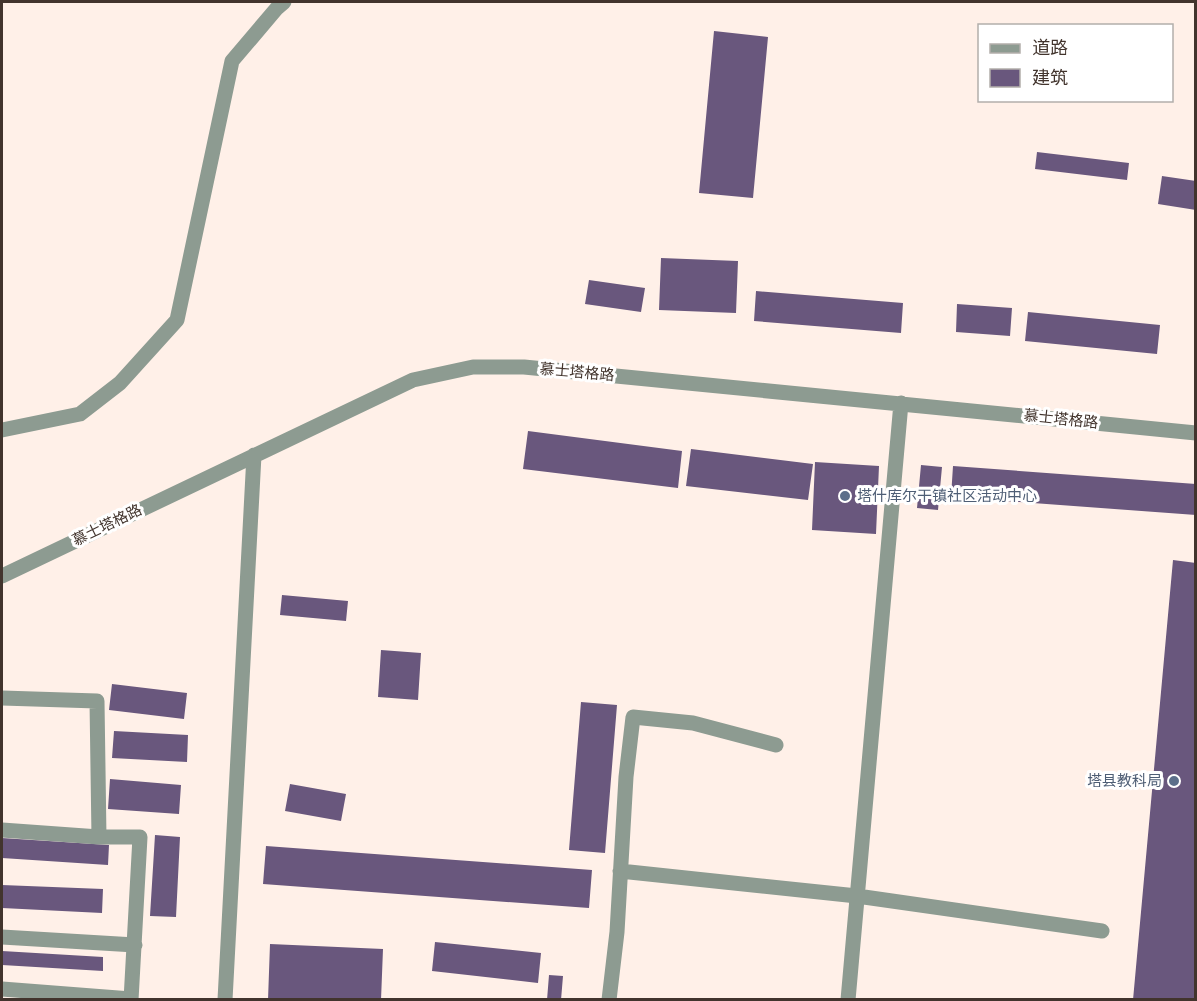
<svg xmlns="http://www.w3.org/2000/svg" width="1197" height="1001" font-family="'Crimson Pro','Noto Sans SC',serif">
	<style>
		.building { fill: #69577d }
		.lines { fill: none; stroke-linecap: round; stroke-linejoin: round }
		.minor { stroke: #8d9b91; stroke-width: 15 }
		.service-dot { fill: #5c6f8a; stroke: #fff; stroke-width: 2 }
		.labels { text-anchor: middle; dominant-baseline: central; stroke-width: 6; stroke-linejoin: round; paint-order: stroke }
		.street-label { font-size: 15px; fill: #42342d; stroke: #fff }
		.service-label { font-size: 15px; fill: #4e5e75; stroke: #fff; text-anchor: start }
	</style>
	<rect width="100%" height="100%" fill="#fff0e8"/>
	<path class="building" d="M714,31L768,37L753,198L699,193Z
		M1037,152L1129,163L1127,180L1035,169Z
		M1162,176L1196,181V210L1158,204Z
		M661,258L738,261L736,313L659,310Z
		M589,280L645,288L641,312L585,304Z
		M756,291L903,303L901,333L754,321Z
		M957,304L1012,308L1010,336L956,332Z
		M1028,312L1160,325L1157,354L1025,341Z
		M528,431L682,451L678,488L523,469Z
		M691,449L813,464L808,500L686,486Z
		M815,462L879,466L876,534L812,530Z
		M921,465L942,467L938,510L917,508Z
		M953,466L1196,484V515L951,497Z
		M1173,560L1196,563V1000H1133Z
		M282,595L348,601L346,621L280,615Z
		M381,650L421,653L418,700L378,697Z
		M112,684L187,693L184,719L109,710Z
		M581,702L617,705L605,853L569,850Z
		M114,731L188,735L187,762L112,758Z
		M110,779L181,785L179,814L108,809Z
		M290,784L346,794L341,821L285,811Z
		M155,835L180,837L176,917L150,916Z
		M2,838L109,845L108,865L2,858Z
		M266,846L592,870L589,908L263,884Z
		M2,885L103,889L102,913L2,908Z
		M435,942L541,953L538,983L432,971Z
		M270,944L383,949L381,1000H268Z
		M2,951L103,957V971L2,965Z
		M549,975L563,976L561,1000H547Z"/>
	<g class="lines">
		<path class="minor" d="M2,430L80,414L120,383L177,320L232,61L277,8L284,2
			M2,576L413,380L473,367H524L1196,433
			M2,698L97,701L99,837
			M2,830L99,837H140L131,1000
			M620,871L857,896L1102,931
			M2,937L135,945
			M2,989L131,999
			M225,1000L254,455
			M609,1000L617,932L626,777L633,717L693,723L776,745
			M848,1000L901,403"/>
	</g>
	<g class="service-dot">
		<circle cx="845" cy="496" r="6"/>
		<circle cx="1174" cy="781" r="6"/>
	</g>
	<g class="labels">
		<g class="street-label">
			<text transform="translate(577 372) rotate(5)">慕士塔格路</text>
			<text transform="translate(1061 419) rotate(6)">慕士塔格路</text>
			<text transform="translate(107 525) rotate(-26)">慕士塔格路</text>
		</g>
		<g class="service-label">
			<text x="857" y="496">塔什库尔干镇社区活动中心</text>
			<text x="1162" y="781" text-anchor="end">塔县教科局</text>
		</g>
	</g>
	<rect width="1197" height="1001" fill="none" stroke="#42342d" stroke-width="6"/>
	<rect x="978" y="24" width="195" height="78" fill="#ffffff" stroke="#b3aeab" stroke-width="1.5"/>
	<rect x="990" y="44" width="30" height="9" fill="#8d9b91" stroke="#b3aeab" stroke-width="1.5"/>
	<text x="1032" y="54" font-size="18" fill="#42342d">道路</text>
	<rect x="990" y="69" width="30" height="18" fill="#69577d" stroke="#b3aeab" stroke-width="1.5"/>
	<text x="1032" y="84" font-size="18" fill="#42342d">建筑</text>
</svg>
